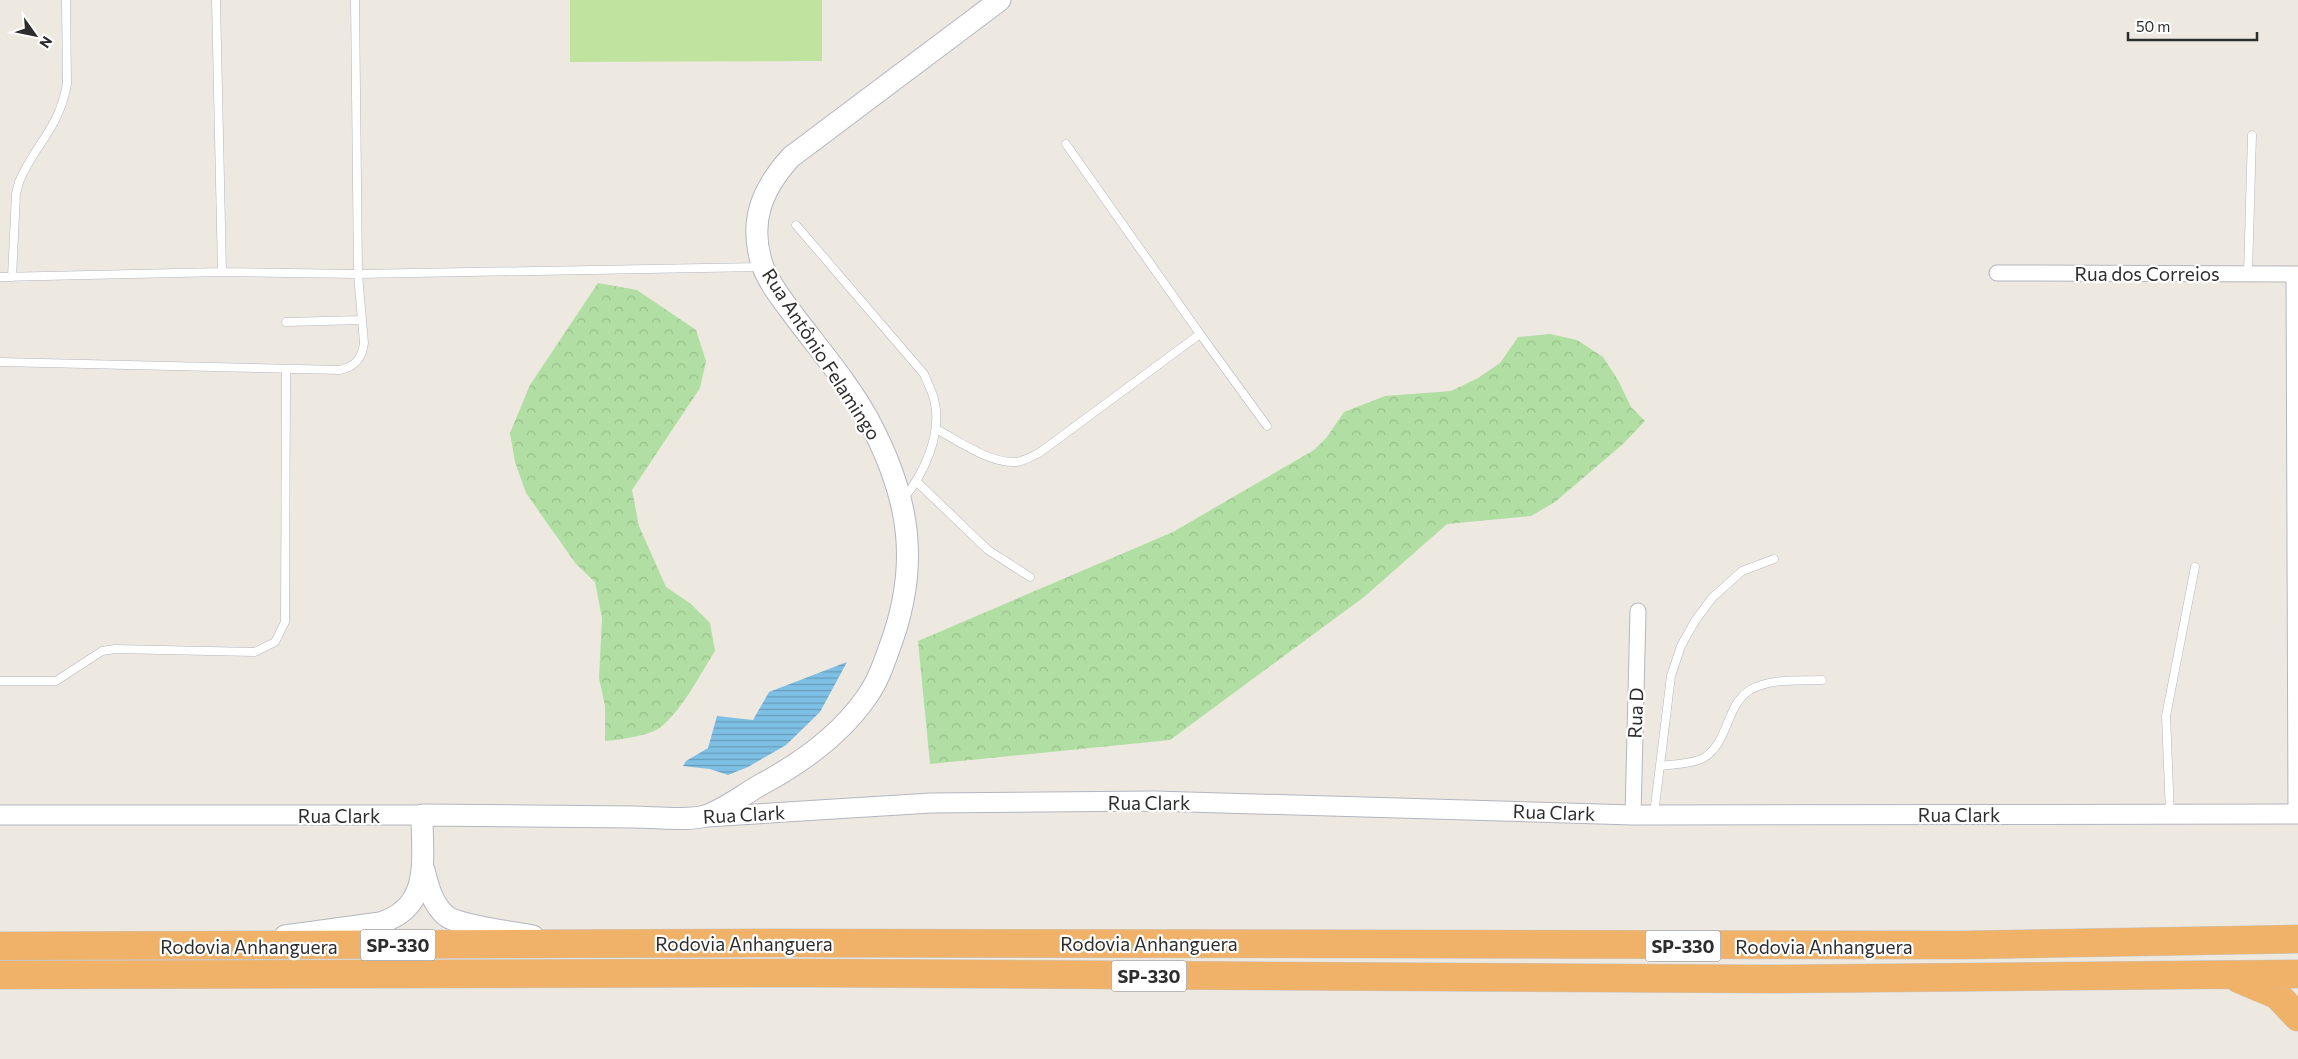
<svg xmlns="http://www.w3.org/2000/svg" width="2298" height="1059" font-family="Commissioner,sans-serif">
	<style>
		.forest { fill: url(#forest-crowns) }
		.pitch { fill: #c0e49f }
		.water { fill: url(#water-rules) }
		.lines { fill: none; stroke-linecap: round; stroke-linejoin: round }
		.service-casing { stroke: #b4b5bf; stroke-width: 9 }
		.minor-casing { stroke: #b4b5bf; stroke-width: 17 }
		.tertiary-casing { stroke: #b4b5bf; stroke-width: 21 }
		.secondary-casing { stroke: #b4b5bf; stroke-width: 23 }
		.motorway-casing { stroke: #c8c8c8; stroke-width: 29 }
		.service { stroke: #fff; stroke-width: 8 }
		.minor { stroke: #fff; stroke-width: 15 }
		.tertiary { stroke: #fff; stroke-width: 19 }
		.secondary { stroke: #fff; stroke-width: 21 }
		.motorway { stroke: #f0b168; stroke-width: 28 }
		.labels { text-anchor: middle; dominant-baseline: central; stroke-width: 4.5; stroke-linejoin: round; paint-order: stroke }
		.shield { fill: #fff; stroke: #6c6c6c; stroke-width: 1 }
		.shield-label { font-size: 18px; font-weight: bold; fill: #2d2d2d }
		.street-label { font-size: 19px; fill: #2d2d2d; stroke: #fff }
	</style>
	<defs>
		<pattern id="forest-crowns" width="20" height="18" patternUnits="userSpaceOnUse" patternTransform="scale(1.25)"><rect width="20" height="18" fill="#b1dea2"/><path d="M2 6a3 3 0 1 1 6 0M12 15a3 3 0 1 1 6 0" fill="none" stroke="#99bf8c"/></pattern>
		<pattern id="water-rules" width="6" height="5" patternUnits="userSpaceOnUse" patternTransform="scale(1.25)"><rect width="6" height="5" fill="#7ebfe5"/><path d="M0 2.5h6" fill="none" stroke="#689cba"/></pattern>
	</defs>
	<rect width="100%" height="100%" fill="#ede9e1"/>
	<path class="forest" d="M598,283L637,290L696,330L706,361L700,388L632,490L639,526L666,587L691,604L710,623L715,651C701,673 680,714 658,729C646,736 619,740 605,741V706L599,678L602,618L595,582L576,564L526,493L515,462L510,433L530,385Z
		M1550,334L1577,340L1603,357L1618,380L1631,407L1645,421L1623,444L1555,502L1531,516L1447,524L1364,597L1170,740L930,764L918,641L1173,532L1314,450L1327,437L1344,412L1385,396L1451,391L1478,378L1500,363L1518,337Z"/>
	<path class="pitch" d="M570,0H822V61L570,62Z"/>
	<path class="water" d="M847,662L820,712L786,745L748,767L728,775L710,769L683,766L686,761L708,748L717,716L753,720L769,692Z"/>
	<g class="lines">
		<g class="service-casing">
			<path id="service" d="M216,0L222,272
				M796,225L924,374C927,382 932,391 934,399C943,433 924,474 903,499
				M2248,273L2252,135
				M0,277L222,272L358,274L760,267
				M12,277L16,194L19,182C35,144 59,129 67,84L66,0
				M286,322L362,320
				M1200,334L1267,426
				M0,362L340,370C356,366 362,358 364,343L358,274L355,0
				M936,429C959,441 990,464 1017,462C1024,461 1032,456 1039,453L1200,334L1066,144
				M917,482L988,550L1030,577
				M0,681H56L102,651L115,649L255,652L275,642L285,622L286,369
				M1660,766C1674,764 1694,764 1705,757C1729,741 1726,705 1750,690C1771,678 1798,681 1822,680
				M1654,814L1671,676L1681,646L1695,621L1712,598L1742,571L1774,559
				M2170,814L2166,716L2195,567"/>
		</g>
		<g class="minor-casing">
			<path id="minor" d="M1997,273L2298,274
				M2294,274L2296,814
				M1633,815L1638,611"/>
		</g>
		<g class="tertiary-casing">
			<path id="tertiary" d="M0,815H422
				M707,817L931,803L1155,801L1633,815L2298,814"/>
		</g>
		<g class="secondary-casing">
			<path id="secondary" d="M424,870C428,886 432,903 445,915C457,926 514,932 533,936
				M285,936L380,923C432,907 422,860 422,815C493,816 563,816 634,817C651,817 691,821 705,816C724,810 744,794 762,784C801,763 840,735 866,698C877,683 883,666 889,649C921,565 910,497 868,419C849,384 819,349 795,317C784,302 770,285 763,267C748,223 761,190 791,157L1000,0"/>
		</g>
		<g class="motorway-casing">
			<path id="motorway" d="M0,946L787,943L1963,945L2298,939
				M0,975L805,973L1769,979L2298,974
				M2239,979L2277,995L2298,1017"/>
		</g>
		<use href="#service" class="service"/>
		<use href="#minor" class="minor"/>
		<use href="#tertiary" class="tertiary"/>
		<use href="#secondary" class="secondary"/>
		<use href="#motorway" class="motorway"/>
	</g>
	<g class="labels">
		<g class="shield">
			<rect x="360.5" y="929.5" width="75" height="31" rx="4"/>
			<rect x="1645.5" y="930.5" width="75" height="31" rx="4"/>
			<rect x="1111.5" y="960.5" width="75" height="31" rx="4"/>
		</g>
		<g class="shield-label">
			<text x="398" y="945">SP-330</text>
			<text x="1683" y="946">SP-330</text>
			<text x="1149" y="976">SP-330</text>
		</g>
		<g class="street-label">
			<text x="2147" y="273">Rua dos Correios</text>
			<text transform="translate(822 354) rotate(57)">Rua Antônio Felamingo</text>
			<text transform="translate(1635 713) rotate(-88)">Rua D</text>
			<text x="1149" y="802">Rua Clark</text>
			<text transform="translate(1554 812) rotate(2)">Rua Clark</text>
			<text transform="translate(744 814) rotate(-3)">Rua Clark</text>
			<text x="1959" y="814">Rua Clark</text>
			<text x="339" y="815">Rua Clark</text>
			<text x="744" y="943">Rodovia Anhanguera</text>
			<text x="1149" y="943">Rodovia Anhanguera</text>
			<text x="249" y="946">Rodovia Anhanguera</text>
			<text x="1824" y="946">Rodovia Anhanguera</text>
		</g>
	</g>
	<g transform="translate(35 35) rotate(123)" stroke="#ffffff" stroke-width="4" paint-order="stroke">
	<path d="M0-4L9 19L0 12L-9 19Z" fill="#2d2d2d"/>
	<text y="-8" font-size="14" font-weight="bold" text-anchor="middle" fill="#2d2d2d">N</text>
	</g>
	<path d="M2128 32v8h129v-8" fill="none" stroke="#2d2d2d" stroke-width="2.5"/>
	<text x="2136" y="32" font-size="15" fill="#2d2d2d" stroke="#ffffff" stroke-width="4" paint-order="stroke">50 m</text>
</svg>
